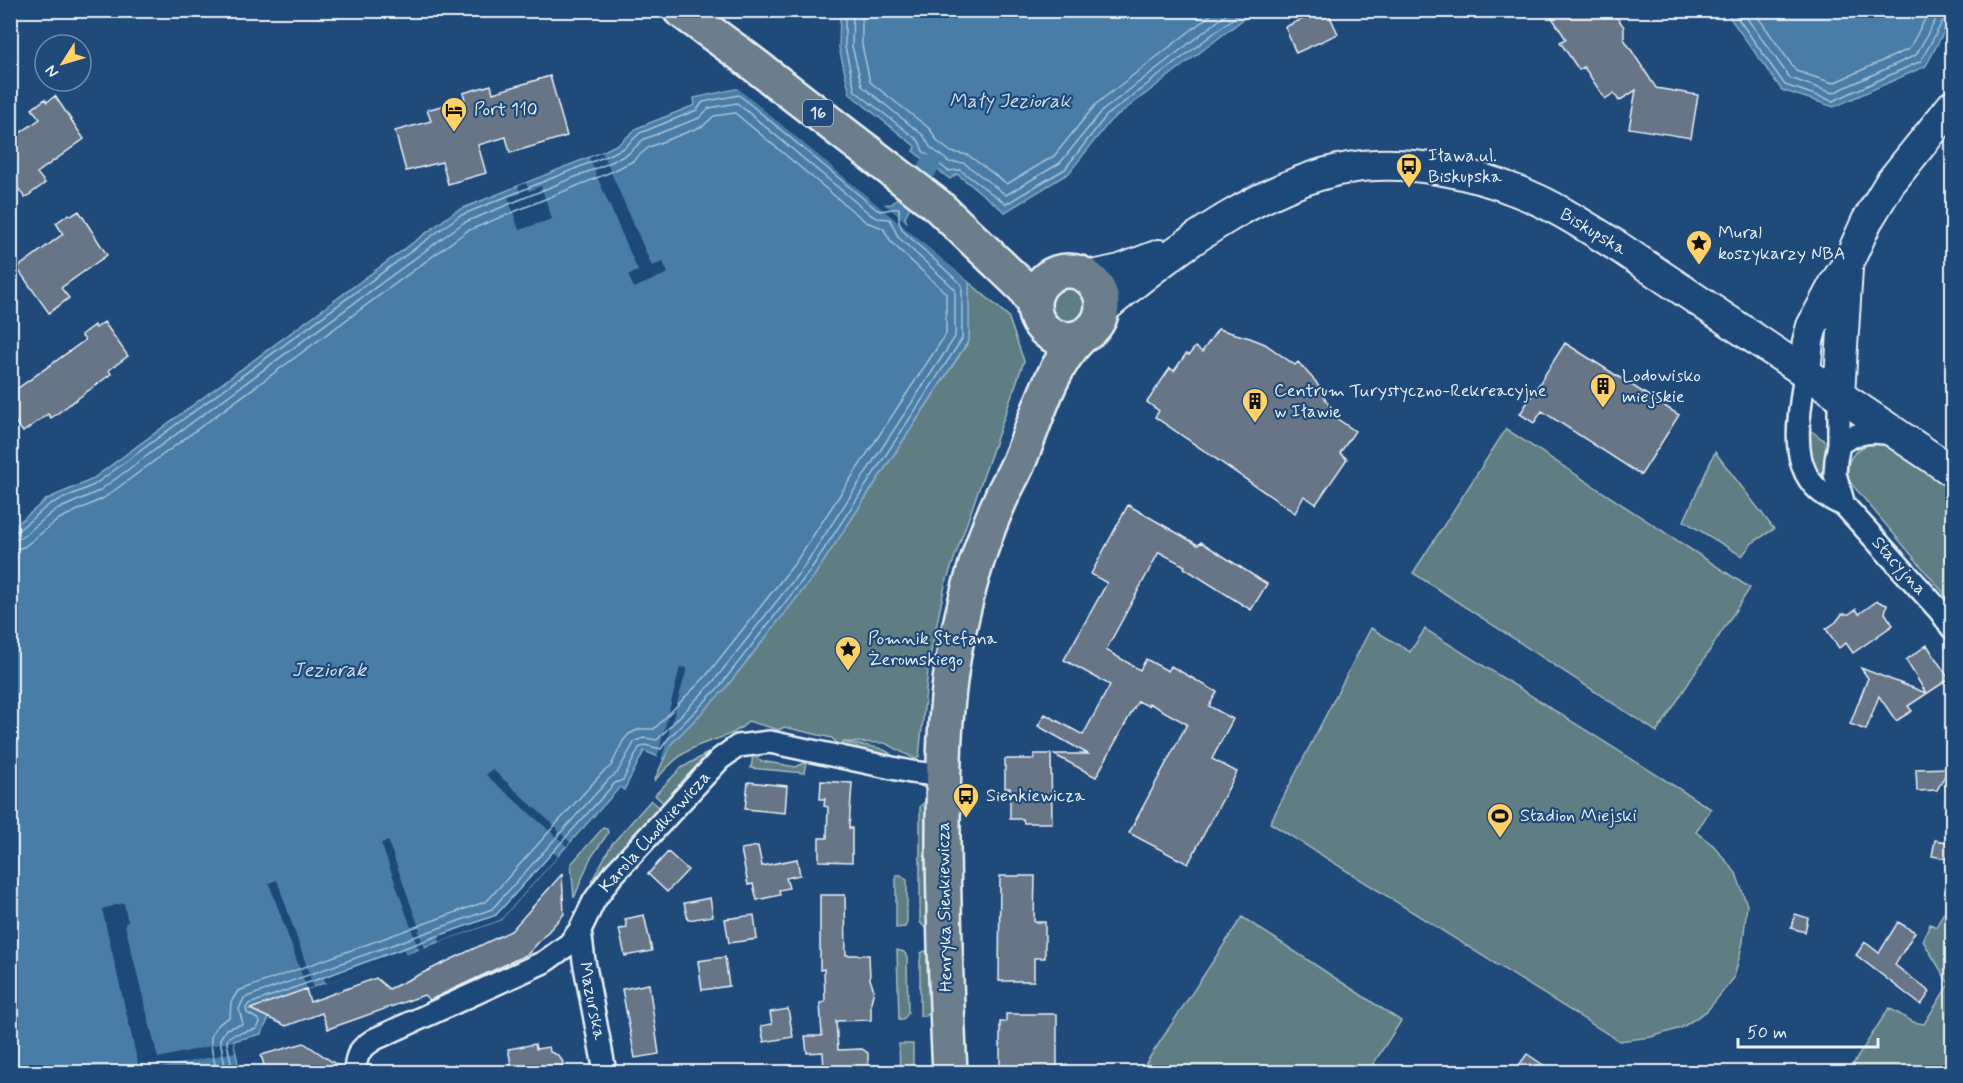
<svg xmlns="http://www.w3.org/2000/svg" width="1963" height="1083" font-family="Mynerve,sans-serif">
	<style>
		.green { fill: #5e7e83; stroke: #a3b8be; stroke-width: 1.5 }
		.water { fill: #497ba6; stroke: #89aac7; stroke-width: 1.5 }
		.pier { fill: #1f4a7a }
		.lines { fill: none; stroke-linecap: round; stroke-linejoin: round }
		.shore { stroke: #a8c2d7; stroke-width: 1.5 }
		.canal { stroke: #497ba6; stroke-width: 20 }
		.building { fill: #677587; stroke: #e8f1f8; stroke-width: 1.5 }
		.street-casing { stroke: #e8f1f8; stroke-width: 26 }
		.secondary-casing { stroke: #e8f1f8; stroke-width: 34 }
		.primary-casing { stroke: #e8f1f8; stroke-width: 38 }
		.street { stroke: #1f4a7a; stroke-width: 21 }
		.secondary { stroke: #1f4a7a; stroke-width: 30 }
		.primary { stroke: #6c7d8b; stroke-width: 33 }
		.labels { text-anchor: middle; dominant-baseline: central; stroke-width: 4.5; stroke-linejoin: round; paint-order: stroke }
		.shield { fill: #1f4a7a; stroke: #acbfd2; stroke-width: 1.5 }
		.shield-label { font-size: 16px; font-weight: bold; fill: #e8f1f8 }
		.poi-label { font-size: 18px; fill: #e8f1f8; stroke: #1f4a7a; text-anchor: start }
		.street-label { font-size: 18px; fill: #e8f1f8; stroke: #1f4a7a }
		.water-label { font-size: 20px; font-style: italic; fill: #d0dfec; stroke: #1f4a7a }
	</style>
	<rect width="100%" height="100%" fill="#1f4a7a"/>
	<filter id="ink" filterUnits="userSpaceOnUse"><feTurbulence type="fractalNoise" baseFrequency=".0167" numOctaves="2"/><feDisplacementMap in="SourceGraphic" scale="12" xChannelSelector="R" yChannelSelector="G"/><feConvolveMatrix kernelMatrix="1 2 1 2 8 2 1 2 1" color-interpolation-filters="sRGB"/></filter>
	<g filter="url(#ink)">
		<path class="green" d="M969,282L1008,316L1024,361L945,585L929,661L919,757L915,759L885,743L842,742C858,747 885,743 895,759L843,750L832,738L784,727L779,730L748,721C736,737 710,739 693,748C677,756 666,769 654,781L671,744L724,690L814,576L969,341Z
			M1045 305a23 23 0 1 1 46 0a23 23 0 1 1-46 0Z
			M1807,428L1829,444L1832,492L1810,465Z
			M1506,429L1750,588L1657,732L1413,573Z
			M1873,443L1889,446L1952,490V603L1849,481C1844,461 1853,449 1873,443Z
			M1715,452L1774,529L1752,543L1742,556L1684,521Z
			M1371,628L1410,652L1425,629L1711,809L1696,832L1714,846L1736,873L1747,905L1743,942L1734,978L1707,1011L1681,1028L1651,1037L1619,1041L1270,823Z
			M708,753L663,803L655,795L681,768Z
			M753,755L761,761L796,767L806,762L804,773L751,768Z
			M920,782L928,787V927L925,928L920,922V806L927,800L926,789L919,785Z
			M651,800L659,807L591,882L612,844Z
			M603,828L607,829L608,833L590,859L574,898L571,864Z
			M896,875H901L907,880V922L905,927L896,928Z
			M1951,907H1952V1072H1848L1889,1008L1913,1022L1924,1024L1949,984L1923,941L1930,924L1936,927L1943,914Z
			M1242,917L1401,1021L1368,1072H1140Z
			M897,950L904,952L907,957L908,1012C907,1016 904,1020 899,1019Z
			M925,951L929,952L932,1009L926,1016H920V961L921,953Z
			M899,1044H913V1072H900Z"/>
		<path class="water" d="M1952,10V16L1926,66L1834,107L1782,90L1725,11Z
			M840,11V10L1254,11L1110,121L1069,173L1005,212L957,174L950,179L913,151L916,147L850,94L839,48Z
			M740,88L880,205L892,204L899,195L911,205L905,217L908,227L969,282V340L814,576L724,690L671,744L664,759L644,751L624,790L620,787L500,920L251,1009L269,1018L261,1034L233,1041L240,1072H11V529L47,499L91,480L456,211L602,152L620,143L637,128L695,105L694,98Z"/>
		<path class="pier" d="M740,85L912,227L971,280L972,284L735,86Z
			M602,152L652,266L663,262L668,273L634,288L628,275L638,271L589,158Z
			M526,183L529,191L541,186L552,219L519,230L508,197L520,194L518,186Z
			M680,667L687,668L661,761L657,759Z
			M492,769L558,829L557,830L570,842L567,846L486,775Z
			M388,841L420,930L418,931L425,948L419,950L381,843Z
			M552,852L558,856L500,920L440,942L438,935L496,914Z
			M277,880L308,970L313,987L307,989L269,883Z
			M124,903L128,922L125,923L126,929L158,1058L233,1041L235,1052L140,1072L102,909Z
			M403,948L406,955L326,983L323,976Z"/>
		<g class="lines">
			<path class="shore" d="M845,10V47L855,91L919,141L923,151L948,171L960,170L1006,204L1065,169L1106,116L1244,10
				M853,10L852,46L862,86L924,136L930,147L949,162L964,163L1006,195L1060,163L1102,111L1232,10
				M862,10V45L870,82L930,129L938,142L951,152L968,155L1007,184L1054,156L1096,104L1217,10
				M1732,10L1785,85L1833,101L1921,61L1945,17L1952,14
				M1741,10L1790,78L1833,93L1916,55L1941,10
				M1753,10L1796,71L1833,83L1909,49L1930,10
				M10,533L16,532L50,504L94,485L459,216L604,157L624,148L640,133L697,110L703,102L739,95L876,209L880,211L899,208V222L903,231L962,285V339L809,572L719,687L667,740L661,749L645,745L639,748L623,780L615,783L496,915L249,1004L246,1008L247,1013L259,1020L260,1023L256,1029L232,1035L228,1038L227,1043L233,1072
				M10,541L21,538L54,511L99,491L463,223L607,164L628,154L644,139L699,118L709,108L737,103L871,215L877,218L890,219L898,237L955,289V337L803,568L713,682L657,740L644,738L635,741L617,773L609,779L492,909L244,998L239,1009L243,1024L226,1029L220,1039L226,1072
				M10,550L24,547L59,519L104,498L467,231L611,172L633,161L649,147L703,126L714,116L735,113L866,222L883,228L892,243L946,293V334L795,563L706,676L654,729H640L629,734L623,741L611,766L602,773L487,901L238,991L231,1002L230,1017C202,1031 211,1047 217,1072"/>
			<path class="canal" d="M909,195L930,165"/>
		</g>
		<path class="building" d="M1322,10H1327L1338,34L1296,53L1285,27Z
			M1547,10H1607L1616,16L1624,27V39L1656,88L1698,95L1691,138L1629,128L1636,90L1619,101L1614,93L1605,99L1584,67L1579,70L1560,42L1566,39Z
			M550,76L567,136L510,153L506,137L478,145L486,173L448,184L442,162L406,171L395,131L431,121L427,110L465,99L463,93L491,85L493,93Z
			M55,96L84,139L37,173L45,183L25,198L10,177V140L40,119L32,109L45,99L47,102Z
			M79,211L107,255L61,288L69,298L49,313L17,268L63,234L56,223L69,214L71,216Z
			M104,322L128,356L109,370L111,374L51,418L48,414L23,432L10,415V394L85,340L81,335L94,325L96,328Z
			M1218,329L1250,338L1265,344L1295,365L1298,362L1316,382L1336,418L1355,431L1340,453L1347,459L1316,504L1304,496L1295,513L1155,417L1159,411L1147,402L1170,368L1174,371L1186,354L1189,355L1195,347L1202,352Z
			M1565,343L1679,415L1641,475L1542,411L1534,423L1520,414Z
			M1128,505L1198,545L1201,542L1267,584L1251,610L1184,568L1185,566L1159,552L1106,650L1140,670L1146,659L1168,671L1171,666L1217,692L1209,706L1233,719L1212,759L1237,772L1188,864L1129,833L1187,724L1149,703L1148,706L1138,701L1096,777L1053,754H1088L1038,726L1045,714L1083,735L1110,685L1064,660L1107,583L1091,574Z
			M1877,601L1887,605L1885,613L1893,625L1853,653L1846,643L1839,648L1826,629L1836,622L1842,614H1849L1856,609L1859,614Z
			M1927,645L1949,679L1908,706L1912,711L1896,721L1879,696L1866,730L1850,724L1868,678L1861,668L1926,693L1906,660Z
			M1034,754H1051L1052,823H1024L1023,819H1010V788H1005V759H1034Z
			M1949,768L1937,790L1917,791L1916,769Z
			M821,781L852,783L849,828H852V862L819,861V838H827L828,807L824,806L825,799H820Z
			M748,782L787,786L785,813L745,809Z
			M1935,840L1953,843V860L1932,856Z
			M758,846L762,866L797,859L800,875L786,878L789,888L779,890L780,895L757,900L753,884L748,885L741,849Z
			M668,852L688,870L667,892L648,874Z
			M562,874L564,914L528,954L430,1000L424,995L328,1029L322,1013L286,1026L250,1009L306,989L310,1002L376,978L389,989L511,931Z
			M1000,876H1035L1034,922H1045V958H1034V981H999Z
			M820,895H845L846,955H869L870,979L874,990L871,1002V1020L836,1021L838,1050L862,1049L868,1053V1072H824L823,1052L807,1053L805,1036H822L820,1003L825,1002L824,969L820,970Z
			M710,898L713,916L688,920L684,903Z
			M1795,914L1808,918L1805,932L1791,928Z
			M644,915L652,951L625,956L619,929L627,928L625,919Z
			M754,915L757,939L729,943L725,919Z
			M1898,922L1915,932L1895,965L1930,992L1921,1005L1856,955L1865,942L1879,953Z
			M725,957L729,986L702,990L698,961Z
			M649,984L659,1054L635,1058L622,989Z
			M788,1009L793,1037L764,1042L761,1026L772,1024L770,1012Z
			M1006,1014H1057V1072H1000V1022H1006Z
			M304,1043L340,1067L318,1072H266L261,1055Z
			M535,1044L536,1049L549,1047L550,1052L558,1055L563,1062L560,1072H513L508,1049Z
			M1527,1054L1554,1072H1514Z"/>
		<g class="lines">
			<g class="street-casing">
				<path id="street" d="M1805,372C1799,423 1782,482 1844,505
					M1839,394V444L1836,460L1835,474L1844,505L1940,611L1952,628
					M1839,444C1857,431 1874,430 1896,435
					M580,930L584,961L605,1072
					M355,1072C356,1054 359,1049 375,1039L544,962L569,944L580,930L594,901L611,877L720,759L738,746L770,742L911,772L944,776"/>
			</g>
			<g class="secondary-casing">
				<path id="secondary" d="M1088,277L1120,270L1159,255
					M1102,310C1173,250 1279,169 1375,165C1422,163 1474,174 1517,191C1552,204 1585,226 1617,246L1952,471
					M1805,372L1808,341L1812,326L1835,283L1847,265L1867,221L1890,183L1952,106
					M1839,394L1847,269"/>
			</g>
			<g class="primary-casing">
				<path id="primary" d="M680,10L743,56L937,205L1025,289L1034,305
					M1034 305a34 34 0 1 1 68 0a34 34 0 1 1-68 0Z
					M950,1072C946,997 944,922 943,846C943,775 943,703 958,634C968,587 982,539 1002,496C1008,483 1015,472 1020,459C1037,419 1049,369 1080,338"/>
			</g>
			<use href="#street" class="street"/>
			<use href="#secondary" class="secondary"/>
			<use href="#primary" class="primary"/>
		</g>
	</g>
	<defs>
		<g id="hotel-pin" transform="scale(1.35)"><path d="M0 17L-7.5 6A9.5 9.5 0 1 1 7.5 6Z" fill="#ffd166" stroke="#1f4a7a"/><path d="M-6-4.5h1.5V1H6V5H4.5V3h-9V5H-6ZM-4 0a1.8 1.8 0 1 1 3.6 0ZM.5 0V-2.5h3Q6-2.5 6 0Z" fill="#111"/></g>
		<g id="bus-pin" transform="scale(1.35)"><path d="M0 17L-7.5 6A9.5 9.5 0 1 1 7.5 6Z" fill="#ffd166" stroke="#1f4a7a"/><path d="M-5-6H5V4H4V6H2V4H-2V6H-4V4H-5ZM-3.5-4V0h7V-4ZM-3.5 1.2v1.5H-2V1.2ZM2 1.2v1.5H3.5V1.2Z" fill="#111"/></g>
		<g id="sight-pin" transform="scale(1.35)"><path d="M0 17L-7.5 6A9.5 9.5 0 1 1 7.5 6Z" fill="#ffd166" stroke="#1f4a7a"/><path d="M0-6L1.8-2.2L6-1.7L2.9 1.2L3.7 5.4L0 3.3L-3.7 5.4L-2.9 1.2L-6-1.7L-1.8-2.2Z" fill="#111"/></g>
		<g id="building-pin" transform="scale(1.35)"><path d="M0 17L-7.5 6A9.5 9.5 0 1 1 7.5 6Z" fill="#ffd166" stroke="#1f4a7a"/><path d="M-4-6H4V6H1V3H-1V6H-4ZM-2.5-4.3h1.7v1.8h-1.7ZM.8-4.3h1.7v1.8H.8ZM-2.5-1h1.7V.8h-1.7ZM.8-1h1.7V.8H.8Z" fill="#111"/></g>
		<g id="stadium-pin" transform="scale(1.35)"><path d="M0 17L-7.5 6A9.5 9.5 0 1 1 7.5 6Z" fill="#ffd166" stroke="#1f4a7a"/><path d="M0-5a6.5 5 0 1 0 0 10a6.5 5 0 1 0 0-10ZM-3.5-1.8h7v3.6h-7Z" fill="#111"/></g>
	</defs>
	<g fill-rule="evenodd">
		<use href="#hotel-pin" x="454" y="110"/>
		<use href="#bus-pin" x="1409" y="166"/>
		<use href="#sight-pin" x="1699" y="243"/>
		<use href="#building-pin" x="1603" y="386"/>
		<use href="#building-pin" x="1255" y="401"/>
		<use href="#sight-pin" x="848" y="649"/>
		<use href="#bus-pin" x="966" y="796"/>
		<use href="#stadium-pin" x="1500" y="816"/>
	</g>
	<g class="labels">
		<rect class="shield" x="803" y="100" width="30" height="26" rx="4.5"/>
		<g class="shield-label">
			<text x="818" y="113">16</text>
		</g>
		<g class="poi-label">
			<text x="474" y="110">Port 110</text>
			<text x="1428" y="156">Iława ul.<tspan x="1428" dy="21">Biskupska</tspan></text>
			<text x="1718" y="233">Mural<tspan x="1718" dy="21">koszykarzy NBA</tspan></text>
			<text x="1622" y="376">Lodowisko<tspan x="1622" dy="21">miejskie</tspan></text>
			<text x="1274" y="391">Centrum Turystyczno-Rekreacyjne<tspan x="1274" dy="21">w Iławie</tspan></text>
			<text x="868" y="639">Pomnik Stefana<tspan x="868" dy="21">Żeromskiego</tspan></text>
			<text x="986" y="796">Sienkiewicza</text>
			<text x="1520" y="816">Stadion Miejski</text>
		</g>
		<g class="street-label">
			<text transform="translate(1593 232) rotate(31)">Biskupska</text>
			<text transform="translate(1899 566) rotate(48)">Stacyjna</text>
			<text transform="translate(655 832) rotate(-48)">Karola Chodkiewicza</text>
			<text transform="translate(945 907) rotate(-91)">Henryka Sienkiewicza</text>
			<text transform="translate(592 1001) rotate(79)">Mazurska</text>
		</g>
		<g class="water-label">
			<text x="1010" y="101">Mały Jeziorak</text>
			<text x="329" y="670">Jeziorak</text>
		</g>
	</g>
	<rect width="1963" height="1083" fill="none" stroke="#1f4a7a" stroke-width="36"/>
	<rect x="18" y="18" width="1927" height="1047" fill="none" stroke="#e8f1f8" stroke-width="2" filter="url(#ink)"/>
	<g transform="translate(63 63) rotate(233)"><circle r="28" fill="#1f4a7a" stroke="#6f8dac" stroke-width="1.5"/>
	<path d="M0-4.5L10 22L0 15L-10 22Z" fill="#ffd166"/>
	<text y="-9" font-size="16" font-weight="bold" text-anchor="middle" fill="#e8f1f8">N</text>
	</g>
	<path d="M1738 1038v9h140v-9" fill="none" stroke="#e8f1f8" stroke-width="3"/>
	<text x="1747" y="1038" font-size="18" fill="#e8f1f8" stroke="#1f4a7a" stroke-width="4.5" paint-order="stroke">50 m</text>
</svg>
